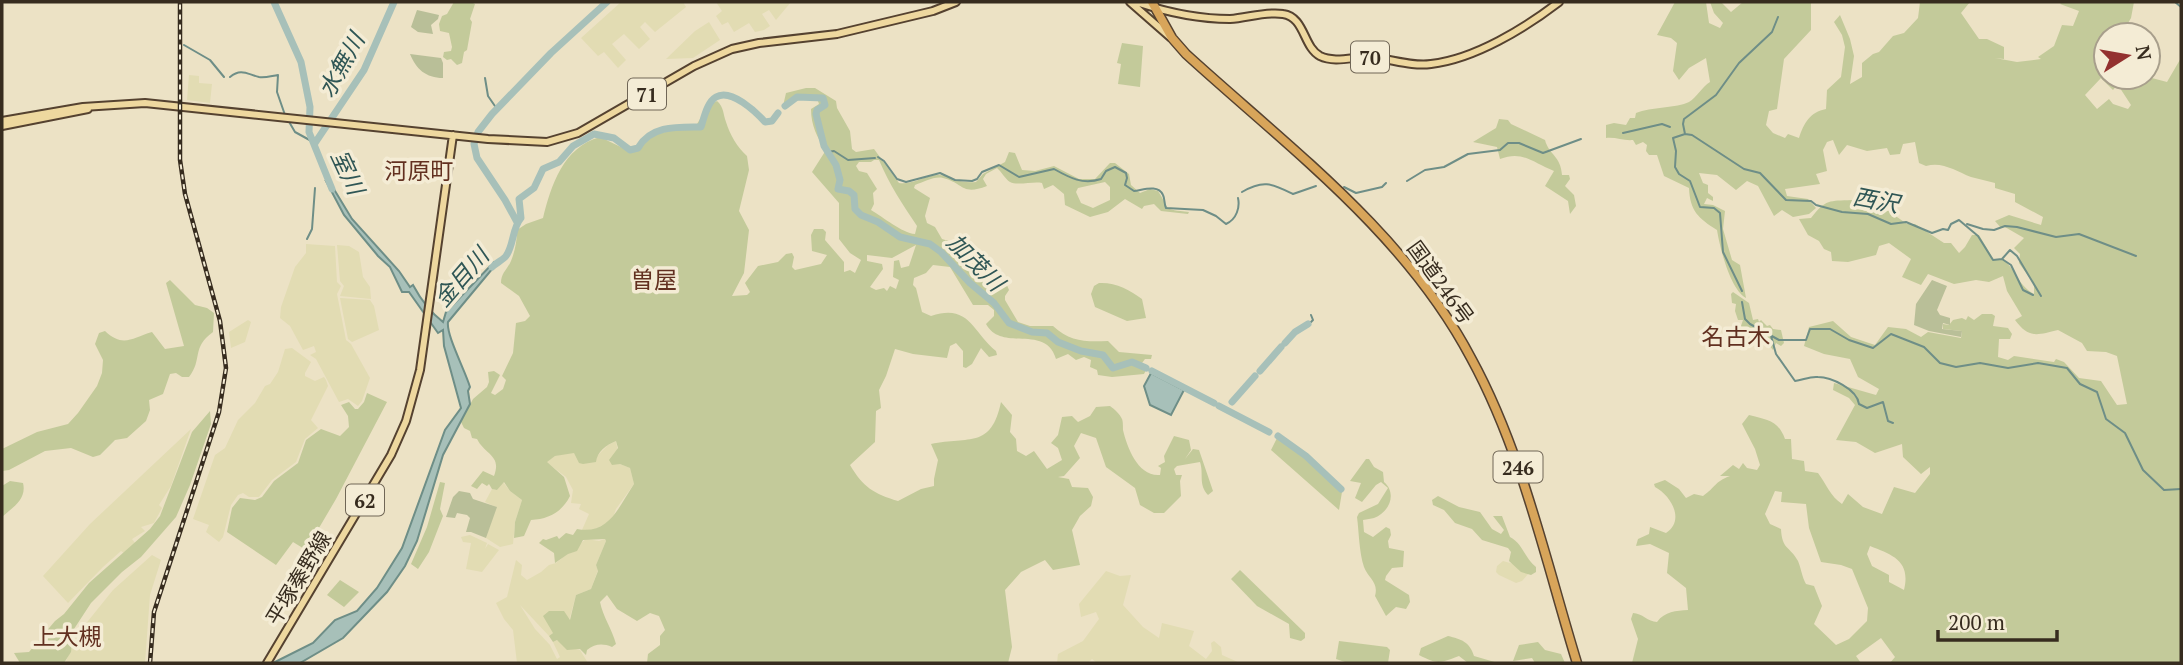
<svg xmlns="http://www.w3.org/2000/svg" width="2183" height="665" font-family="'PT Serif','Noto Sans JP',serif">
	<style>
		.farmland { fill: #e2dcb3 }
		.green { fill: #c3ca9a; fill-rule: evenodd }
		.cemetery { fill: #b9bf98 }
		.water { fill: #a7c0b9; stroke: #6e8e87; stroke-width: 2 }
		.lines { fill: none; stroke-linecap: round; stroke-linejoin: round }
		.stream { stroke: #6e8e87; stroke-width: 2 }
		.river { stroke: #a7c0b9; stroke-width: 7 }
		.major-casing { stroke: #554230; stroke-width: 10 }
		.highway-casing { stroke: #554230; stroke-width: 11 }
		.major { stroke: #eed89f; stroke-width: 6 }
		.highway { stroke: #d8a55a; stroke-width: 8 }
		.rail-casing { stroke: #372c1f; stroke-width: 4.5 }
		.rail { stroke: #f4ecd5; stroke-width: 2; stroke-dasharray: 5; stroke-linecap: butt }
		.labels { text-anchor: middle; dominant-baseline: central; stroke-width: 7; stroke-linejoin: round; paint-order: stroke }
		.shield { fill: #f4ecd5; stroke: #706656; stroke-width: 2 }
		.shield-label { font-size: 19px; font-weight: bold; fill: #372c1f }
		.street-label { font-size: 21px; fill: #372c1f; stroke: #f4ecd5 }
		.water-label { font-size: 23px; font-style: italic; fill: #2f5655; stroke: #f4ecd5 }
		.neighbourhood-label { font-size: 23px; fill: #623020; stroke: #f4ecd5 }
	</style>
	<rect width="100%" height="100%" fill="#ece2c5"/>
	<path class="farmland" d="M621,2H683L686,7L655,32L645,22L640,27L650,39L639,49L624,34L612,44L626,60L618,68L604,52L598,56L581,38Z
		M716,2H791L776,20L769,10L762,14L770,26L764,30L755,32L749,23L734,32L728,22L722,25L716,16L722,11Z
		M709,22L720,40L693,58L666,59L695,31Z
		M189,75L199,76V83L212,84L210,103L187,100Z
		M306,244L335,246L337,282L341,286L337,294L346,340L351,344L370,378L362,401L358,406L348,399L339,402L316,359L310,355L316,352L314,346L303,350L290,326L280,318L281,307L295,267L306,253Z
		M337,245L349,246L359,252L363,277L370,287L371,299L340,296L344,286L340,281Z
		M340,298L370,300L374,306L379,330L352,342L348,339Z
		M248,320L251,322L245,342L231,348L229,332Z
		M292,348L311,362L305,373V376L315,381L324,377L326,380L328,386L311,420L318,428L305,439L296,462L272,480L259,497H249L243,493L238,495L231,505L223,537L219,542L206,532L209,525L193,519L215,455L225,448L238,420L255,403L265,386L270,384L278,372L285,349Z
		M191,429L171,486L159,505L162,508L154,523L141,527L145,531L132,539L135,543L124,553L121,551L103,567L68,603L43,576L90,524Z
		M616,441L620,464L630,468L634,484L616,509L612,520L590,532L582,530L589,514L579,509L581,504L571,503L573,490L566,477L546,462L555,456L567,453H575L579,462L597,456L608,445Z
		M503,482L510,491L522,500L515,522L513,544L500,547L486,538L496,507L485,502L492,489L497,490Z
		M470,535L487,543L485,549L488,544L499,550L482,572L466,569L471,543L463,542L461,537Z
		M586,539L599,541L605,539L606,541L596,565L598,570L591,589L576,595L569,621L549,636L520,605L535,629L550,645L557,659L560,657L553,642L557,640L571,648L580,650L588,663H517L513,630L504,619L496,603L507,597L516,560L522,565L521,575L527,580L541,572L549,565L556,563Z
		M152,555L161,560L150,595L145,663H65L80,631L113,590Z
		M1503,561L1514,564L1529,573L1522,581L1516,583L1499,575L1496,572L1497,566Z
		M1106,571L1120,576L1131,575L1123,605L1143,627L1159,638L1162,623L1194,631L1189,646L1206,659L1212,651L1211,643L1214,641L1221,647L1222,655L1240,663H1097L1092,659L1088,663H1057L1058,654L1083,641L1099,619L1096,612L1081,617L1079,604Z"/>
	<path class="green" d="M454,2H471L475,4L470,19L472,22L467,50L464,52L462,63L457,65L451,59L447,60L443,57L444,52L451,51L452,47L449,33L440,31L439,24L442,16L447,14Z
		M1675,2H1706L1709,23L1720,28L1723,23L1714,13L1710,2H1721L1731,12L1743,2H1811V30L1784,59L1777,109L1769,111L1766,125L1773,133L1785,138L1788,134L1799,138C1804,123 1810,112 1826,109L1827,90L1841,77L1845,47L1842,35L1834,22L1840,15L1850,39L1854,56L1850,84L1862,77V63L1873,54L1879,52L1893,36L1904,33L1918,18L1920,2H1970L1961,13L1979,39H1987L2004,47V59L1995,58L2017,62L2041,59L2038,57L2054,46L2062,25L2073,26L2079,11L2060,4L2062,2H2134L2131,18L2121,35H2106V77H2118L2117,85L2113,90L2101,78L2085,95L2097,109L2109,99L2113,104L2128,109L2131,105L2118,85L2120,77H2148L2167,82L2181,58V663H1890L1895,657L1881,638L1856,656L1861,663H1632L1638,639L1631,619L1633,613C1642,613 1648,622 1657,622C1665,611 1676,611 1688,610L1686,588L1667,573L1669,553L1650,544L1636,546L1638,539L1649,534L1650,527L1666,533C1685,521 1672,496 1655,487L1654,484L1665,480L1679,489L1686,498L1694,494L1703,496C1716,487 1714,482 1730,476H1720L1733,465L1739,469L1743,463L1747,468L1757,470L1760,465L1755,449L1742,424L1749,415C1767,420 1778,420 1785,439H1791L1792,459L1804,461L1805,471L1818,473C1827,485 1830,496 1842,504L1848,494L1863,507L1882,514L1894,487L1915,493L1930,474V467L1921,474L1903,457L1902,444L1875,453L1856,442L1836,440L1855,405L1849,398L1833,390L1834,383L1876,395L1879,389L1858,377L1850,359L1824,354L1804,346L1809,327L1833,321L1851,337L1875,345L1888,327L1906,329L1921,337L1928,332L1961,338L1962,331L1943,329V324L1949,325L1953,320L1962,318L1966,320L1968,316L1974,320L1982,314H1992L1995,316L1993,326L2008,328L2012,334L2010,339H1999L1998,357L2008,360L2014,356L2054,362L2056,359L2064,362L2079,378L2101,381L2117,405L2127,404L2117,356L2106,352L2087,351L2082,343L2058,330C2037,335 2029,339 2015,320L2022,316L2007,291L2003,276L1989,282L1976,280L1954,284L1928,274L1921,285L1902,277L1911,259L1889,243L1879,246L1876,255L1848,262L1832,261L1831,252L1824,249L1819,241L1808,235L1799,219L1811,218C1826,199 1829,201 1852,200L1853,206L1865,211H1894L1897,217L1907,224H1915L1944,243H1951L1959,253L1965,247L1972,235H1979L1994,260H2004C2017,272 2018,285 2034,294V284L2019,263L2020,254L2014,248L2024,238L2005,227L2001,228L1995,221L2009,215L2041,225L2043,217L2015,202V194L1995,188V183C1987,181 1979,179 1971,177C1956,171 1942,161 1926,166L1919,163L1915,142L1903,144L1900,154L1890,155L1887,148L1867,151L1847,145L1839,155L1833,140L1827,142L1823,150L1827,171L1816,174L1820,184L1785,189L1787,196L1808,199L1816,208L1809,214L1793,217L1782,210L1774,216L1758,186L1747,181L1736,190L1717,175L1699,173L1703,183L1708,185V193L1713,197V201L1707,198L1704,204L1713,205L1725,211L1723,229L1732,260L1740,265L1746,298C1730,289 1720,248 1717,230C1698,218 1690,211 1689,188L1664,176L1657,155H1649L1646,151L1647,145L1643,142L1636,145L1633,140C1624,141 1616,137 1606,138V125L1614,123L1626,125L1630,118H1635L1636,113C1651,107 1677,108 1689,102C1697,97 1702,87 1710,82L1706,58L1689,68L1679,80L1673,71L1677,43L1671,38L1657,35ZM1775,491L1782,492L1781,502L1806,504L1809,528L1821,562L1841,565L1852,569L1868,608L1867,621L1849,639L1836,645L1814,624L1822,606L1814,586L1806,584C1802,577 1801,568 1798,561C1790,546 1782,550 1781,529L1770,524L1765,514ZM1870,546C1893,555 1911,561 1904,590L1889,582V575L1872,566L1867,554Z
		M1122,43L1143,46L1140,87L1118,84L1121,64L1117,63Z
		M806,88H815L836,101L837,108L850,131L852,149L856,152L874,149L899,183C912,185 924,176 937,175C949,174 957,184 976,182L983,174L1005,162L1009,152L1015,153L1022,170L1035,171L1054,166L1079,179H1095L1110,163H1115L1129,174L1131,185L1140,193L1150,189L1158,191C1171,211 1162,209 1189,212L1188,214L1161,211L1154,204L1144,206L1142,209L1125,199L1108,212L1090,217L1065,205L1064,194L1053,185L1044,189L1042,183C1033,181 1018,186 1010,182C1005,179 1002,172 997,168L986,174L983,179L987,186C961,196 964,183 943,178C934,176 924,182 915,185L914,188L930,198L925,216L927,223L935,227L942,239L958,244L969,258L989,274L993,280L1006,283L1009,290L1005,296V300L1018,322L1030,326H1053C1070,342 1086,342 1108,341L1119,352L1152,355L1151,359H1145L1142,363L1147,368L1144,374L1112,377L1098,375L1097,370L1090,367L1091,360L1084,357L1076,360L1068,354L1056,359C1045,323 1002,353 986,324L994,316V310L988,305H973L950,267L933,265L926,273L914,278L913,285L916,288L922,312L931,316C969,303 972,331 996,351L997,355L989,357L981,348L972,364L966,368L963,367V351L956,343L950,346L947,358L913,354L895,349L886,376L879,390L881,408L876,411L875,442L850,465C863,487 874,494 898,501L921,489L934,486V479L938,460L931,444C970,436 991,449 1001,402L1012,415L1010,432L1016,439L1017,451L1026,456L1034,451L1047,469L1062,460L1058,448L1051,443L1058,435L1062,417L1072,416L1078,422L1090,416L1096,407L1110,406C1114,409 1120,414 1122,419C1123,421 1123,427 1123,430C1127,447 1138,477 1160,475L1161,468L1158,466L1165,462L1164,456L1174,436L1189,440L1191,450L1185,459L1193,449L1199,450L1213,491L1208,495C1198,484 1204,474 1200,462L1177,466L1174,469L1176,475H1182L1180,481L1181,496L1164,513H1154L1140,505L1135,488L1106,467L1096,438L1081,433L1074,446L1080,458L1064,476L1058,477L1069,479L1072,487L1088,488L1093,497L1091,506L1080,516L1072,530L1080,565L1053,570L1045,560L1021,572L1005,590L1012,647L1008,663H647L648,654L660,645V636L665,630L659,616L650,613L637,621L617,609L607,595L600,602C603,617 612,629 616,644L612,647C602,643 595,644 587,650L586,655L580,649L567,650L557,640L553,642L549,636L553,633L543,616L549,611H564L570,620L576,595L591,589L598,571L596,565L606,541L605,539L583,540L577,551L568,554L555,563L554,553L539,543L543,539L546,540L557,536L559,539L566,533L573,535L577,529C609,535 618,508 634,484L630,468L620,464L612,465L609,460L618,448L616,441C606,445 597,452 596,462L583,464L579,463L574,453L555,456L547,462L564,477L570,496C562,512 549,519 531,520L524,536L514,538L515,522L522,500L510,491L504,482L497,490L492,489L489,484L487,486L482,483L477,489L471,486L483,471L494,476C502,455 485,455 477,439L472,438L470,431L464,428L461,422L473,399L487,387L489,382L488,372L494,371L500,375L491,393L495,395L503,389L506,380L502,376L513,353L516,323L525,321L530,316L519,296L501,283C501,273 507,270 511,261C515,251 517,241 517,230L526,224L543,218C551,186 563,147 600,137L627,150L641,146L649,136L697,124L708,106L717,101C724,107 723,114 726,122C730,135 737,147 747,156L749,170L739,211L749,230L744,273L732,296L747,295L750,292L745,283L758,266L778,262L786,254L792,253L794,257L792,267L795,270L821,264L827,255L812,251L811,235L814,229H823L826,232L825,240L844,262V272L850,270L855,273L861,260L850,253L839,239V203L812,172L826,150C817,138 811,125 811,109L819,104L818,101C802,97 797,99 786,108L783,106L786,93ZM874,160H879C889,184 903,205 917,226L915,234C902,233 883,217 871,210L874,204L873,193L877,189L867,173L859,171L856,166L859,162H871ZM1105,182L1110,187V200L1093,208L1081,203L1076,192L1078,188ZM916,245L909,266L901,268L899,260L894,261L893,277L899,280L896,289L890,286L887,291L884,288L876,290L870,287L883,269L882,264L867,261V255L892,258Z
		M1499,119L1508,120L1511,124L1545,140C1549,155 1561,156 1562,175H1569L1570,179L1565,186L1574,195L1576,206L1570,214L1568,201L1545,186L1554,171C1533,163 1523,150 1500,159L1497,147L1473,142L1496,128Z
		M170,280L195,305L207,308L214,313L213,332C191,348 203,359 189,377H182L176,373L170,374L163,394L149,400L150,410L146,421L127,438L115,440L100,455L93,457L71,448L45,451L9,470L2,471V449L37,432L68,424L78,413L97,386L102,373L103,360L95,344L99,333L105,331C123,348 132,338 152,332L165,349L184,346L166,283Z
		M1099,283C1115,282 1130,290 1142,299L1146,318L1127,321L1095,307L1091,294L1094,286Z
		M1733,292L1749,303L1753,320L1758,319L1759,322L1761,320L1767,326L1770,325L1773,329L1781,330L1784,343L1781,346L1776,343L1773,350L1768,344L1744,333L1741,326L1743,320H1738L1735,311L1736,304L1732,303L1731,294Z
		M367,393L387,402L336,499L306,550L293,542L276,565L227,532L232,508L240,498L255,500L262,497L274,481L298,463L306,440L321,429L340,436L349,427L348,416L341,405L349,402L355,409H358L364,402Z
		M210,411L211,424L190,485L176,517L141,557L122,572L91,603L74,629L71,652L64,663H20L14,653L29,652L55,621L64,614L89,583L150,529L160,516L192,432Z
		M1277,438L1303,456L1342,492L1339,510L1271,450Z
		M1366,459H1369L1374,467L1383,472L1384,482C1397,493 1390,512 1374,518C1371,519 1367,519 1363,520L1364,532L1373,537L1386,527L1390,529L1391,535L1388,541L1389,548L1404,551L1403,567L1392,568L1386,576L1385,580L1409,595L1410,602L1406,609L1396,607L1386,616L1375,596C1379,582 1368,578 1364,567C1359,552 1359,532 1357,517L1359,513L1378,504L1388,488L1381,482L1376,485L1362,502L1355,498L1361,483L1350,481Z
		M10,481L23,483C27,499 13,507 2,517V486Z
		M440,482L445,483L440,509L443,516L429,552L418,569L411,564L427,527Z
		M1438,496L1459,507L1480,512L1492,529L1501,534L1504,530L1493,516H1502L1510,537C1523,544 1524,557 1536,567V572L1531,575L1521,572L1509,561L1511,552L1508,548L1482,540L1472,529L1455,523L1444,510L1433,505L1432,500Z
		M1240,570L1305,633V638L1301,641L1290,638L1289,624L1257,606L1231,579Z
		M340,580L359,592L344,607L327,595Z
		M1448,636C1461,639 1470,642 1474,656L1498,663H1468L1459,656C1440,663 1438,665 1419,655L1421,648Z
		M1339,641L1387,647L1390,650L1388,663H1348L1336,659Z
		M1538,642L1545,650L1561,654L1565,663H1535L1532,658L1513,661L1519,645Z"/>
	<path class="cemetery" d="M417,10L439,15L438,19L431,25L433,34L418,32L411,27Z
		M410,54L441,58L443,63V78C426,78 416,69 410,54Z
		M1932,280L1947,286L1937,310L1940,315L1950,318V325L1943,323L1942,329L1962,331L1961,337L1929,331L1914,325L1916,304Z
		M459,491L470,493L473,499L497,507L486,538L471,532H466L470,518L467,515L457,513L455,518L446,517L453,497Z"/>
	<path class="water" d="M326,181H329L352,219L399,271L410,287L413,285C421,300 430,312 443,322L446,312L494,262H498L448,322C446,335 465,370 470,387L468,391L470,404L443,455L417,541L405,566L387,592L343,638L300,663H273L313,643L335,620L357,611L377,588L402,548L445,430L461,408L444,346L443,330L438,333L409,292H402L390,267L378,256L344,215Z
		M1151,373L1184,390L1171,415L1150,405L1144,386Z"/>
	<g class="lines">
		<path class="stream" d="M2175,2L2181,7
			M184,45L210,60L224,77
			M230,77C241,68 247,74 259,77C265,78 271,76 278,75L277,92L285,115
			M485,78L488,96L497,109
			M288,120L295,132L315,143
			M1623,133L1662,124L1670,127
			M1685,134L1683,124L1684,119L1716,95L1739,63L1772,32L1778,17
			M827,152L834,151L848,160L875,158
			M878,157L884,161L897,179L906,182L940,173L955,180L972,181L977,179L982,172L999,165L1019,177L1054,169C1070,178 1083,185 1101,179L1106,171L1115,167L1126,173L1127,178L1125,185L1134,191C1143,190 1158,184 1163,195C1165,199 1164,204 1166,208L1203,210L1216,216L1226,224C1237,219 1240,207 1238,198
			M1407,181L1425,170L1444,167L1468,154L1500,150L1508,143H1519L1543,153L1581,139
			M1344,187L1356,193L1382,187L1386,183
			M1242,192C1264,179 1272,184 1293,194L1316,186
			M1967,224L1983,229L1994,230L2005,226L2017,227L2056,237L2079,234L2136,256
			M307,239L312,229L315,188
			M2002,259L2011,265L2023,290L2033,295
			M1742,291L1723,252L1720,213L1714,208L1700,207L1690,181L1679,174L1675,167L1676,151L1673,138L1685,134L1692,135L1744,169L1760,173L1786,200L1811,201L1816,205L1842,212L1868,214L1891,224L1906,222L1932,233L1943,229L1948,230L1951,224L1959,220L1978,236L1993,260L2002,259L2010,250L2017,256L2041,296
			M1742,302L1745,319L1750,324L1779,340H1806L1810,329H1830L1849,340L1873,348L1891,334L1924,347L1940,363L1956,367L1980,363L2008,368L2038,363L2067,368L2080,384L2097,392L2106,419L2125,433L2143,470L2164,490L2181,489
			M1311,315L1313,320L1311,322
			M1771,336L1776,354L1795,381C1803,380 1810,376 1818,377C1831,377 1857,389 1859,404L1867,408L1883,402L1888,421L1893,423"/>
		<path class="river" d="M274,2L301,62L310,107L309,132L332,189
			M785,106L797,97L823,98L825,105L817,110L816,114L824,146L836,165L840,180L838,189L849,191L854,195L855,209L861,215L878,222L900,237L930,244L941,252L970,283L994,303L1009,323L1032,332L1047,333L1058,342L1081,351L1103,355L1113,368L1132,362L1146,368
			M315,143L364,70L394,2
			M517,222L505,200L477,158L474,144L478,132L492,114L551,53L607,2
			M492,267C496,263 503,260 506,256C514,245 512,228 521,218L519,199L534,188L543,169L559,162L573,146L594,134L614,138L630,150L638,148C651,125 678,127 701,127C704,118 707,102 716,97C731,88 756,112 765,122L772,121L778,113
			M1285,343L1295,332L1308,324
			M1152,371L1214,403
			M1260,371L1281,347
			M1232,402L1255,376
			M1219,406L1269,432
			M1278,436L1306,456L1341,489"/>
		<g class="major-casing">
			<path id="major" d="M1130,2L1170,37
				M1136,2C1166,12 1198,19 1230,19C1247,18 1266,11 1283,14C1305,17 1303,47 1320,56C1334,63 1353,57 1368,57C1389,58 1410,67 1431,64C1475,59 1525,28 1559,2
				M2,121L83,107L145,103L488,139L547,142L578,133L694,66L732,49L759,43L837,34L933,11L956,2
				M2,126L88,109
				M267,663L391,455L406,421L420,370L453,135"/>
		</g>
		<g class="highway-casing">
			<path id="highway" d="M1152,2L1172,38L1186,54C1288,147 1405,233 1471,358C1522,451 1546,562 1577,663"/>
		</g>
		<use href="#major" class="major"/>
		<use href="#highway" class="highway"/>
		<g class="rail-casing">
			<path id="rail" d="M150,663L154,612L219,412L226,368L220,321L185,194L180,160V2"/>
		</g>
		<use href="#rail" class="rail"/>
	</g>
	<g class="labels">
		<g class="shield">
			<rect x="1351" y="41.5" width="38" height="31" rx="5"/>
			<rect x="628" y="78.5" width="38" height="31" rx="5"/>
			<rect x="1493.5" y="451.5" width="49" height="31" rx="5"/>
			<rect x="346" y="484.5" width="38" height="31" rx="5"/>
		</g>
		<g class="shield-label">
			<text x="1370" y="57">70</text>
			<text x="647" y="94">71</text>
			<text x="1518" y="467">246</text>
			<text x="365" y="500">62</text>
		</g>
		<g class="street-label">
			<text transform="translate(1441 282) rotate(54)">国道246号</text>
			<text transform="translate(298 578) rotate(-59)">平塚秦野線</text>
		</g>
		<g class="water-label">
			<text transform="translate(341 65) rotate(-61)">水無川</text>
			<text transform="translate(348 172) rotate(65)">室川</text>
			<text transform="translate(1876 200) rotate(11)">西沢</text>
			<text transform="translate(976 262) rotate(45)">加茂川</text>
			<text transform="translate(461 277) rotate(-49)">金目川</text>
		</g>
		<g class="neighbourhood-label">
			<text x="419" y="170">河原町</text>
			<text x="654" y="279">曽屋</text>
			<text x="1736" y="336">名古木</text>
			<text x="67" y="636">上大槻</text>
		</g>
	</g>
	<rect width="2183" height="665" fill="none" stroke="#372c1f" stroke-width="7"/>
	<g transform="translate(2127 56) rotate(79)"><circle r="33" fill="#f4ecd5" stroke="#a89f8c" stroke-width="2"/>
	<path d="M0-5L12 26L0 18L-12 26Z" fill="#93312f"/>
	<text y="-10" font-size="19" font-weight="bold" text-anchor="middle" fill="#372c1f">N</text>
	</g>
	<path d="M1938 630v10h119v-10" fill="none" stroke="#372c1f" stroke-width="3.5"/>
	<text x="1948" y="630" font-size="21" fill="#372c1f" stroke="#f4ecd5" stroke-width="5" paint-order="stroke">200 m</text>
</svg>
